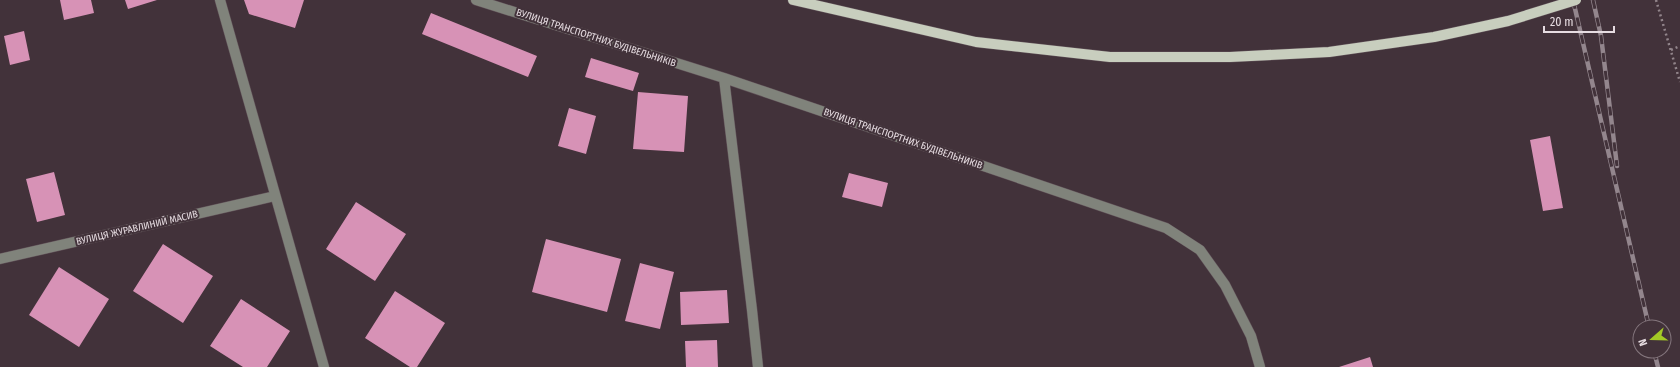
<svg xmlns="http://www.w3.org/2000/svg" width="1680" height="367" font-family="'Fira Sans Condensed',sans-serif">
	<style>
		.building { fill: #d792b6 }
		.lines { fill: none; stroke-linecap: round; stroke-linejoin: round }
		.minor-casing { stroke: #605158; stroke-width: 11 }
		.major-casing { stroke: #605158; stroke-width: 11 }
		.path { stroke: #92858b; stroke-width: 2.5; stroke-dasharray: 2 3; stroke-linecap: butt }
		.minor { stroke: #80837b; stroke-width: 10 }
		.major { stroke: #c8cebe; stroke-width: 10 }
		.rail-casing { stroke: #93868d; stroke-width: 4.5 }
		.rail { stroke: #42323a; stroke-width: 3; stroke-dasharray: 9; stroke-linecap: butt }
		.major-bridge-casing { stroke: #605158; stroke-width: 11; stroke-linecap: butt }
		.major-bridge { stroke: #c8cebe; stroke-width: 10 }
		.labels { text-anchor: middle; dominant-baseline: central; stroke-width: 4; stroke-linejoin: round; paint-order: stroke }
		.street-label { font-size: 10px; fill: #e6dce1; stroke: #42323a }
	</style>
	<rect width="100%" height="100%" fill="#42323a"/>
	<path class="building" d="M60,0H91L94,13L64,20Z
		M125,0H157L128,9Z
		M244,0H304L295,28L249,14Z
		M431,13L537,56L528,77L422,34Z
		M24,31L30,60L10,65L4,36Z
		M591,58L639,73L633,91L585,77Z
		M638,92L688,96L684,152L633,149Z
		M569,108L596,116L586,154L558,146Z
		M1550,136L1563,208L1543,211L1530,140Z
		M54,172L65,215L37,222L26,179Z
		M849,173L888,183L882,207L842,197Z
		M356,202L406,234L375,281L326,249Z
		M546,239L621,259L607,312L532,292Z
		M163,244L213,276L183,323L133,291Z
		M640,263L674,272L660,329L625,321Z
		M59,267L109,299L79,347L29,315Z
		M727,290L729,323L681,325L680,292Z
		M395,291L445,323L417,367H410L365,338Z
		M241,299L290,331L267,367H243L210,346Z
		M717,340L718,367H686L685,341Z
		M1370,357L1373,367H1339Z"/>
	<g class="lines">
		<g class="minor-casing">
			<path id="minor" d="M220,0L324,367
				M476,0L724,78L1166,228L1200,250L1225,285L1251,336L1260,367
				M724,78L752,310L758,367
				M0,259L275,196"/>
		</g>
		<g class="major-casing">
			<path id="major" d="M793,0L976,42L1110,57H1230L1329,52L1434,37L1508,21"/>
		</g>
		<path class="path" d="M1656,0L1680,82
			M1671,50L1680,46"/>
		<use href="#minor" class="minor"/>
		<use href="#major" class="major"/>
		<g class="rail-casing">
			<path id="rail" d="M1573,0L1649,327
				M1593,0L1601,36L1617,166
				M1654,351L1658,367"/>
		</g>
		<use href="#rail" class="rail"/>
		<g class="major-bridge-casing">
			<path id="major-bridge" d="M1508,21L1576,0"/>
		</g>
		<use href="#major-bridge" class="major-bridge"/>
	</g>
	<g class="labels">
		<g class="street-label">
			<text transform="translate(596 38) rotate(18)">ВУЛИЦЯ ТРАНСПОРТНИХ БУДІВЕЛЬНИКІВ</text>
			<text transform="translate(903 139) rotate(19)">ВУЛИЦЯ ТРАНСПОРТНИХ БУДІВЕЛЬНИКІВ</text>
			<text transform="translate(137 228) rotate(-13)">ВУЛИЦЯ ЖУРАВЛИНИЙ МАСИВ</text>
		</g>
	</g>
	<g transform="translate(1652 339) rotate(250)"><circle r="19" fill="#42323a" stroke="#84767d"/>
	<path d="M0-3L7 15L0 10L-7 15Z" fill="#a3c926"/>
	<text y="-6" font-size="11" font-weight="bold" text-anchor="middle" fill="#e6dce1">N</text>
	</g>
	<path d="M1544 26v6h70v-6" fill="none" stroke="#e6dce1" stroke-width="2"/>
	<text x="1550" y="26" font-size="12" fill="#e6dce1" stroke="#42323a" stroke-width="3" paint-order="stroke">20 m</text>
</svg>
